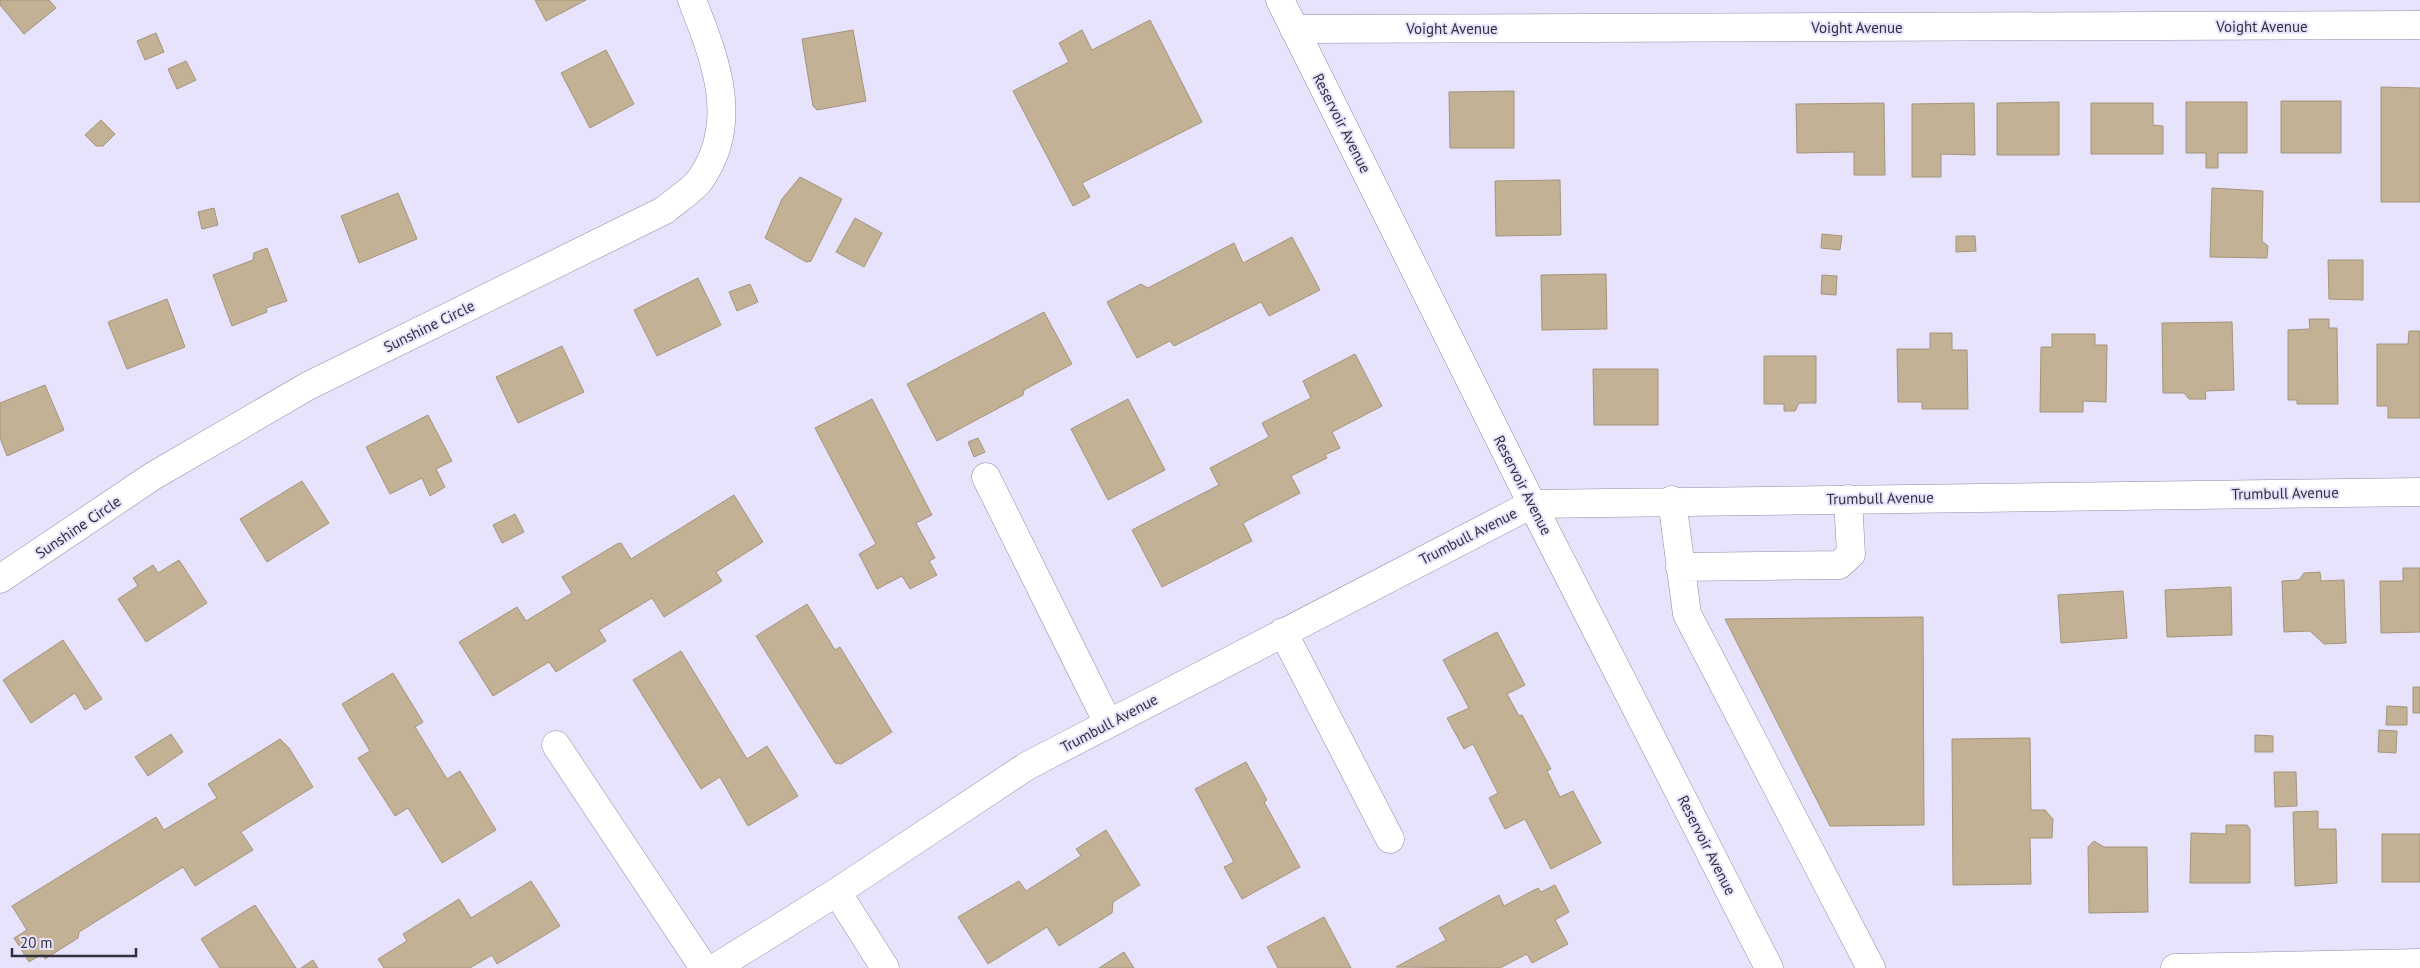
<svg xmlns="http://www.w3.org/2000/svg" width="2420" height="968" font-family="'PT Sans',sans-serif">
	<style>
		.building { fill: #c2b195; stroke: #a5947a }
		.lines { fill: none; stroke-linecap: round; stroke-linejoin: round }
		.minor-casing { stroke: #8f8ba7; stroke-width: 29 }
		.major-casing { stroke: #8f8ba7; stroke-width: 29 }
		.minor { stroke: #fff; stroke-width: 28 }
		.major { stroke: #fff; stroke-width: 28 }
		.labels { text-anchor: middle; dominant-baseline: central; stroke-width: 4; stroke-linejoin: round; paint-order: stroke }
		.street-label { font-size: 15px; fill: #32303c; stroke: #e7e3fc }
	</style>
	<rect width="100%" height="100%" fill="#e7e3fc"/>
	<path class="building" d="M0,0H49L56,8L24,34L0,5Z
		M535,0H586L546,21Z
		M1150,20L1202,122L1082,183L1090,197L1073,206L1013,91L1069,62L1059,43L1082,30L1092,50Z
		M853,30L866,101L817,110L813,106L802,39Z
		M156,33L164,52L145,60L137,41Z
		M606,50L634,104L590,128L561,73Z
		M186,61L196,80L177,89L168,69Z
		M2381,87L2420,88V202H2381Z
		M1514,91V148H1450L1449,92Z
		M2281,101H2341V153H2281Z
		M2059,102V155H1997V103Z
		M2186,102H2247V153H2218V168H2206V153H2186Z
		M1884,103L1885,175H1854V152L1797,153L1796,104Z
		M1974,103L1975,155L1941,154V177H1912V104Z
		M2091,103H2153V125L2163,126V154H2091Z
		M101,120L115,134L103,146H96L85,135Z
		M800,177L842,199L811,261L806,262L765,238L782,199Z
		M1560,180L1561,235L1496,236L1495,181Z
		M2212,188L2263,191L2262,241L2268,246L2267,258L2210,257Z
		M398,193L417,239L359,263L341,216Z
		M214,208L218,225L202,229L198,212Z
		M855,218L882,233L864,267L836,252Z
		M1822,234L1842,236L1840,250L1821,248Z
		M1956,236H1975L1976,251L1956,252Z
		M1292,237L1320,290L1269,316L1261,302L1174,346L1170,341L1137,358L1107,302L1141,284L1148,288L1234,243L1243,263Z
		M267,248L287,301L266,308L267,312L232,326L213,275L253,260L254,253Z
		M2328,260H2363V300L2329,299Z
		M1606,274L1607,329L1542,330L1541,275Z
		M1822,275L1837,276L1836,295L1821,294Z
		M698,278L721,325L657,356L634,310Z
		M750,284L758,302L737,311L729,292Z
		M167,299L185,347L127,369L108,322Z
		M1044,312L1072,364L1024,390L1023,395L937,441L907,384Z
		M2309,319H2329V328H2337L2338,404H2297V400H2288V330L2310,329Z
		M2232,322L2234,390L2205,391L2206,399H2189L2184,393H2163L2162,323Z
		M2409,331H2420V418H2388V406H2377V344H2408Z
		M1930,333H1952V350H1967L1968,409H1922V402H1898L1897,349H1930Z
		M2052,334H2095V345H2107L2106,402L2083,401V412H2040L2041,347H2052Z
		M562,346L584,392L518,423L496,377Z
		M1355,354L1382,406L1332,432L1340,448L1325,455L1327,458L1291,476L1300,493L1243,523L1252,541L1162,587L1132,530L1219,485L1210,468L1269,437L1262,423L1311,398L1303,381Z
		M1764,356H1816V403H1799L1795,411H1784V404H1764Z
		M1593,369H1658V425H1594Z
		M45,385L64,430L7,456L0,438V403Z
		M872,399L932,515L916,523L935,558L929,561L937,575L910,589L902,576L877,589L859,554L876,544L815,428Z
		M1128,399L1165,470L1108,500L1071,429Z
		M428,415L452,461L436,469L445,487L430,496L422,478L390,494L366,447Z
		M978,438L985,452L974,457L968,442Z
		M302,481L329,523L267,562L240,519Z
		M734,495L763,542L716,572L722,581L664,617L652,598L599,630L606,641L556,672L549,662L493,696L459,642L517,607L526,621L572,593L562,577L617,544L621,543L631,559Z
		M515,514L524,532L502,543L493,525Z
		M179,560L207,603L146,642L118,599L138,586L133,578L153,565L158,573Z
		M2403,568H2420V632L2381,633L2380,581H2403Z
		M2320,572L2321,581L2344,580L2346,643L2324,644L2310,631L2284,632L2282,581L2299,580L2304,573Z
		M2231,587L2232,635L2167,637L2165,590Z
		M2123,591L2127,638L2061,643L2058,595Z
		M807,604L835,650L840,647L892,732L841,764L835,763L756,636Z
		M1923,617L1924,825L1830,826L1725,619Z
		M1497,632L1525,685L1507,694L1519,716L1522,715L1551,769L1547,771L1560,797L1573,791L1601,843L1551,869L1525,819L1505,829L1489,798L1498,793L1473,744L1464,749L1447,718L1469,708L1443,660Z
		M63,640L102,699L85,710L75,693L31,723L3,680Z
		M681,651L747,759L767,746L798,796L748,826L720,777L701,789L633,680Z
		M393,673L423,722L415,727L447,779L460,771L496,830L442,863L408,808L395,816L358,758L370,751L342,704Z
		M2413,687H2420V713H2413Z
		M2387,706L2407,707V725H2386Z
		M2379,730L2397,731L2396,753L2378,752Z
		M171,734L183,752L148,776L135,757Z
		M2255,735L2273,736V752H2255Z
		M2030,738L2031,810H2045L2053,819L2052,838H2030L2031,884L1953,885L1952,739Z
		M280,739L289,748L313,787L241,832L253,850L195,886L183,867L79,932L78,938L45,959L42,954L29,962L14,938L27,930L12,906L156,817L164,830L217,798L208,784Z
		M1246,762L1267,800L1264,802L1300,867L1242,899L1224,867L1234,862L1195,789Z
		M2274,772H2296L2297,806L2275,807Z
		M2318,811V829H2336L2337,883L2295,886L2293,812Z
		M2226,825H2247L2250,829V883H2190L2191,833L2226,834Z
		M1106,830L1140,885L1113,902L1112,913L1059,946L1047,927L988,964L958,917L1019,881L1026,891L1081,856L1076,849Z
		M2382,834H2420V882H2382Z
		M2094,841L2104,847H2147L2148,912L2089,913L2088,847Z
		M531,881L560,926L497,964L492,955L470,968H384L378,959L407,941L403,934L459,899L471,918Z
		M1555,885L1569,912L1555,920L1568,944L1532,963L1527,954L1500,968L1396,967L1446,940L1439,928L1499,895L1504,906L1538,888L1541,892Z
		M255,905L296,968H220L201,939Z
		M1324,917L1351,968H1278L1267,947Z
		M1124,952L1134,968H1099Z
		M313,960L318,968H301Z"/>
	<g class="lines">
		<g class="minor-casing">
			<path id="minor" d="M1294,29L2420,25
				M986,477L1108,723
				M1672,500L1687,614L1871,968
				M1680,567L1839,565L1851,554L1848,499
				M0,579L153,476L308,386L665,210C675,201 692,191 700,180C741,122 715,59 692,0
				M1283,632L1390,839
				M556,745L704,968
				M837,892L885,968
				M715,968L837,892L1027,766L1532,504L2420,492
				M2175,968L2420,963"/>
		</g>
		<g class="major-casing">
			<path id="major" d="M1280,0L1532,504L1769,968"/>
		</g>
		<use href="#minor" class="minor"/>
		<use href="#major" class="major"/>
	</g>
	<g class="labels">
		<g class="street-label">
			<text x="2262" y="26">Voight Avenue</text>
			<text x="1857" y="27">Voight Avenue</text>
			<text x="1452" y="28">Voight Avenue</text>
			<text transform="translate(1342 123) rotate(63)">Reservoir Avenue</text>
			<text transform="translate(429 326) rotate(-26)">Sunshine Circle</text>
			<text transform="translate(1523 485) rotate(63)">Reservoir Avenue</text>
			<text transform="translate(2285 493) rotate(-1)">Trumbull Avenue</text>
			<text transform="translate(1880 498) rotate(-1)">Trumbull Avenue</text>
			<text transform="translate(78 527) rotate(-34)">Sunshine Circle</text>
			<text transform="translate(1468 536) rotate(-27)">Trumbull Avenue</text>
			<text transform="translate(1109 723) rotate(-28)">Trumbull Avenue</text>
			<text transform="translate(1707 845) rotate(63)">Reservoir Avenue</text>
		</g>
	</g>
	<path d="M12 948v8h124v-8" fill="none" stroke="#32303c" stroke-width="2.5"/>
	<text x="20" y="948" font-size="15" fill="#32303c" stroke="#e7e3fc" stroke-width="4" paint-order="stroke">20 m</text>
</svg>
